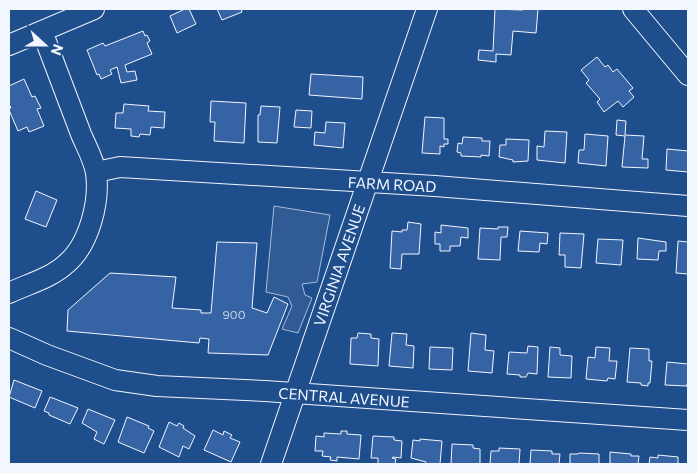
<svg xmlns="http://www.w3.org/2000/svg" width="697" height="473" font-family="Commissioner,sans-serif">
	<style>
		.parking { fill: #305b95; stroke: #a8bbd7 }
		.building { fill: #3563a3; stroke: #f2f6ff }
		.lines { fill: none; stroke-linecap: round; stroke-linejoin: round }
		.minor-casing { stroke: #f2f6ff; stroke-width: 22 }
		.minor { stroke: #1f4e8c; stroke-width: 20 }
		.labels { text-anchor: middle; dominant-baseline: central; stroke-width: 4; stroke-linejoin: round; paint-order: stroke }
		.number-label { font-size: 12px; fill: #c3d1e8 }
		.street-label { font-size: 15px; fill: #f2f6ff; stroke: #1f4e8c }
	</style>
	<rect width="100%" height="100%" fill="#1f4e8c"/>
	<path class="parking" d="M274,206L330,215L317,282L302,284L305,295L312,298L298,333L282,329L292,306L288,297L266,292Z"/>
	<path class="building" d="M185,9H189L196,24L177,33L170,16Z
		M217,9H241L242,12L222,20Z
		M491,9L523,10V9H538L536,33L513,31L511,55L496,54V62L478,60L479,50L493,51L495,9Z
		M143,31L145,36L147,35L150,41L147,43L152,54L125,65L127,72L135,71L137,80L121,83L117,67L110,70L112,74L101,79L99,74L97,75L87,50L103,43L105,46Z
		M597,57L605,67L608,65L613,72L617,69L633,88L629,91L634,97L623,107L618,101L604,112L597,102L600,99L586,83L589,80L581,70Z
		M311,74L363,77L362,99L309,95Z
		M24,79L32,97L35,96L41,108L37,109L44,126L29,132L27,127L18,131L9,110L11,107L9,105V86Z
		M211,101L246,103L244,143L214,141L215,122H210Z
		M124,104L149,106L148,111L165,112L164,128L151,127L150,135L140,134L139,137L131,136V129L115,128L116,113H123Z
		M261,106L280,107L277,143L258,142V115H260Z
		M296,110L312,111L311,128L294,127Z
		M425,117L444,118V139H448V144H444V147L440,146V154L422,153Z
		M617,120L626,121L625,135L644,136L642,159H648V168L622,167L625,136L616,135Z
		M326,122L345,123L343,148L314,145L315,132L325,133Z
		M545,131L567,132L565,163L537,160V146L544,147Z
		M585,134L608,136L606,166L578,163L579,150H584Z
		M463,137L482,138V141H490L489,156L481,155V157L461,156V153L457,152L458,143L462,144Z
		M506,139L529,140L528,161L513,162V160L499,157L500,145H506Z
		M667,149L688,151V172L666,170Z
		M36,191L57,200L46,227L25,219Z
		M408,222L421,224L419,254H402L401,269L390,268L392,231L402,232V230H407Z
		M441,225L468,228V238L461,237L460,246H450V251H440V244H435V232L441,233Z
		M498,227H508L507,237H501L500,260L478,259L480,228L498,229Z
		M520,231L548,233L547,244L540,243L539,252L518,251Z
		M560,233L584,234L581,268L565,267V255H559Z
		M638,238L666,242V251H659L658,260L637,259Z
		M598,239L623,240L621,265L596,263Z
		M678,241L688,242V274L676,273Z
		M217,242L257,243L252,308L267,313L274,297L288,304L268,355L208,353L209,339L200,338L199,343L67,331L68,310L110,273L176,277L172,308L201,310V313H211Z
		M358,333L371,334V338L379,339L378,366L350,364L351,338H357Z
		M392,333L407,334L406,345L414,346L413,368L389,366Z
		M471,333L486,335L485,350L494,351L492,373L468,371Z
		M528,346L538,347L537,374L528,373L526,377H520V375L507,374L509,352L527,353Z
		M430,347L453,348L452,370L429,369Z
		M550,347L560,348V355L572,356L571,378L548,377Z
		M596,347L610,348L609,361H617L615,379L608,378L607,381L586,379L588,357L595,358Z
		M630,348L649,349V361H652L650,383H648V386L641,385V383L627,382Z
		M667,362L688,364V384H687V386L665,385Z
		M14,380L42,391L35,408L9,397Z
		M50,397L78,408L70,424L49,415V413L44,411Z
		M88,409L115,420L104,444L94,439L97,432L82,423Z
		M127,417L149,426L148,428L154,431L144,453L118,442Z
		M169,422L177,426L179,423L184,426L183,428L195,436L189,449L183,446L179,457L159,447Z
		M213,430L223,435L224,431L232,435L230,438L240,442L231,462L204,450Z
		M341,431H347V434L361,435L359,459L337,457V461L330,460L331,457L322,456L323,451H315L316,436L324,437V433L341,434Z
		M373,436L394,437V440L402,441L401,458L393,457L392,458L396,459L395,464H378V458H371Z
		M420,439L442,441L440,464H426V462L411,458L413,440L420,441Z
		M452,444L473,445V448L480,449V464H451Z
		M499,448L520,449L519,464H490L491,451H499Z
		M531,450L552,451V454H560L559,464H530Z
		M610,452L631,454V456H639L638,464H610Z
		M579,453L599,454V464H570V454H578Z
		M658,455L678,457V464H649L650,457L658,458Z"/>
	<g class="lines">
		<g class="minor-casing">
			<path id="minor" d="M633,9L688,75
				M9,45L94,9
				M96,172L120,167L435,186L688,206
				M9,293C28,284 51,278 66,264C89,245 100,202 96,173C94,160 86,146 81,134C68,99 55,65 42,31
				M9,338L47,355L115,380L157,386L265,391L688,420
				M271,464L427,9"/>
		</g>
		<use href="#minor" class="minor"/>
	</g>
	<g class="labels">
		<g class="number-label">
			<text x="234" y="314">900</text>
		</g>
		<g class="street-label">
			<text transform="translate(392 184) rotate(3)">FARM ROAD</text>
			<text transform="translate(339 265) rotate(-71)">VIRGINIA AVENUE</text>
			<text transform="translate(344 397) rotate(4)">CENTRAL AVENUE</text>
		</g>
	</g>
	<rect width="697" height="473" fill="none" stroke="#f2f6ff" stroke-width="20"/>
	<g transform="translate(45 45) rotate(111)" stroke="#1f4e8c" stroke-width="4" paint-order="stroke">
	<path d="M0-4L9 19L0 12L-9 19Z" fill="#f2f6ff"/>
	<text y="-8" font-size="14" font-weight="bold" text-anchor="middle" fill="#f2f6ff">N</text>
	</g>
</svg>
